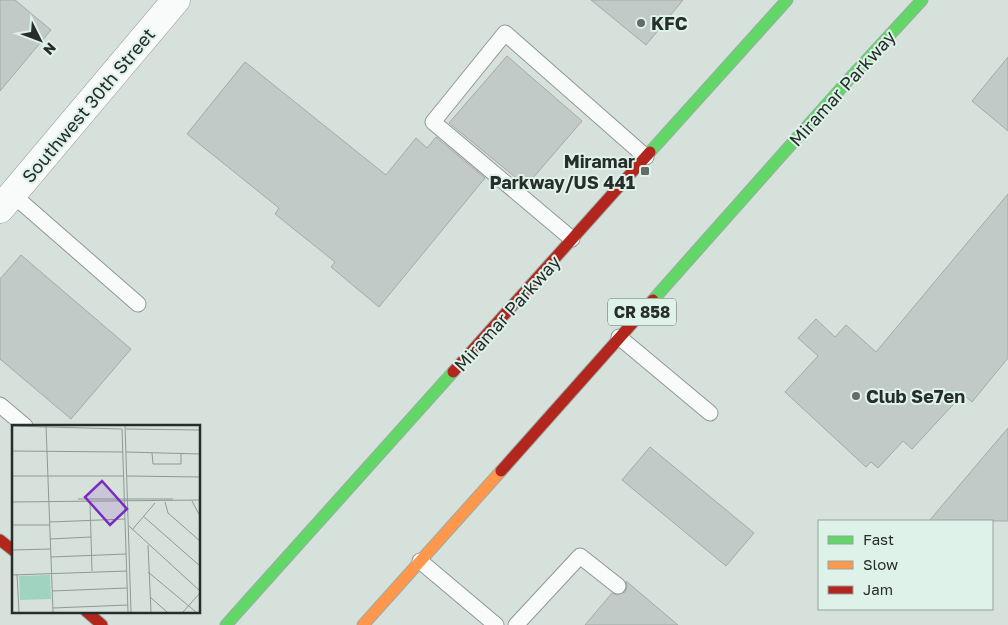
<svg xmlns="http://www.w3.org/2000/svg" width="1008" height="625" font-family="'Golos Text',sans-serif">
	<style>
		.building { fill: #c2cac7; stroke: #a3aba7 }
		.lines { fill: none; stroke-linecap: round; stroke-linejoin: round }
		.lane-casing { stroke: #909894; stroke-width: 17 }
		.street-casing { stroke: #909894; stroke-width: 29 }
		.fast-casing { stroke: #97ada6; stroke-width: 13 }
		.slow-casing { stroke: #97ada6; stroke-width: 13 }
		.jam-casing { stroke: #97ada6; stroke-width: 13 }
		.lane { stroke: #f9fafa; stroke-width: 15 }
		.street { stroke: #f9fafa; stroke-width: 28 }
		.fast { stroke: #63d668; stroke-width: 11 }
		.slow { stroke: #ff974d; stroke-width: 11 }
		.jam { stroke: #b3261e; stroke-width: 11 }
		.poi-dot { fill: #646c68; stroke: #dff2ea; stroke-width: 2 }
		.labels { text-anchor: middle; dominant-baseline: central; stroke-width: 4; stroke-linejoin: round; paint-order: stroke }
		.shield { fill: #dff2ea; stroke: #5e6864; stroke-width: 1 }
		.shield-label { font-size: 16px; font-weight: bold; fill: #262d2a }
		.poi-label { font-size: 18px; font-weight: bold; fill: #262d2a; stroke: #dff2ea; text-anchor: start }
		.street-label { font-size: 18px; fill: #262d2a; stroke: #dff2ea }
		.inset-road { fill: none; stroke: #909995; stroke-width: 1 }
		.view { fill: #7b2cbf; fill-opacity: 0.15; stroke: #7b2cbf; stroke-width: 2.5 }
		.inset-edge { fill: none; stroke: #262d2a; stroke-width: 2.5 }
	</style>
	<rect width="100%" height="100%" fill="#d6e1dc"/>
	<path class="building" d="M0,0H15L51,30L0,91Z
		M591,0H683L646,45Z
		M507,56L582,121L526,186L449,123Z
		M1008,57V131L972,101Z
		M245,62L386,175L416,138L427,148L436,137L485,178L379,307L331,267L335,262L275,214L279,208L187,134Z
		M1008,194V358L972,402L963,394L912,449L903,441L878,468L871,462L866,467L785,392L818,356L798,338L816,319L835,337L846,325L876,352Z
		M21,255L131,349L71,419L0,359V279Z
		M1008,428V521H929Z
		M650,447L754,533L726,566L622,480Z
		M626,581L678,625H585L612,593L617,595L625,592L627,587Z"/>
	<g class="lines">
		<g class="lane-casing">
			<path id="lane" d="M12,194L138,304
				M572,239L433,122L505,33L646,157
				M619,337L710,413
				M0,405L25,426
				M420,561L496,625
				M516,625L580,556L618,586"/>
		</g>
		<g class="street-casing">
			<path id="street" d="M0,209L176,0"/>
		</g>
		<g class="fast-casing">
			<path id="fast" d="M650,152L787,0
				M653,300L851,77L922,0
				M226,625L453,372"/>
		</g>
		<g class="slow-casing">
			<path id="slow" d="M363,625L501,471"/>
		</g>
		<g class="jam-casing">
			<path id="jam" d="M453,372L650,152
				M501,471L653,300
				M0,540L14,551
				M86,611L102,625"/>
		</g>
		<use href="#lane" class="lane"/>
		<use href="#street" class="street"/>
		<use href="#fast" class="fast"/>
		<use href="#slow" class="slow"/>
		<use href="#jam" class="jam"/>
	</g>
	<g class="poi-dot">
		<circle cx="641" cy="23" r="5"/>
		<rect x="640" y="166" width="10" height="10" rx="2.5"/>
		<circle cx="856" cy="396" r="5"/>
	</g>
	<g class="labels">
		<rect class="shield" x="608" y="298.5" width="68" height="27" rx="4"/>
		<g class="shield-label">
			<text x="642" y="312">CR 858</text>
		</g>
		<g class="poi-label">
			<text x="651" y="23">KFC</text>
			<text x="635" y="161" text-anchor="end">Miramar<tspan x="635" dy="21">Parkway/US 441</tspan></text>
			<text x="866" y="396">Club Se7en</text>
		</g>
		<g class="street-label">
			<text transform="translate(842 88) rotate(-48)">Miramar Parkway</text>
			<text transform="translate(88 105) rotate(-50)">Southwest 30th Street</text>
			<text transform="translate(507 313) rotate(-48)">Miramar Parkway</text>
		</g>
	</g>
	<g transform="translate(12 425)">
		<rect width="188" height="188" fill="#d6e1dc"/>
		<path d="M38,150L39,174L8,175L7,151Z" fill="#a0d3c0"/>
		<path class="inset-road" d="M34,0L41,187M113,0L119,187M0,1L110,4M110,4L116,187M114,4L188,5M0,26L111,27M114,27L188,29M140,28L141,39H169V28M0,51H111M115,51L188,52M66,74H161M180,76L188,91M0,77L188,75M153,77L156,88L188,116M78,78L80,146M131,91L188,141M38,97L113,94M0,100H38M117,101L188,166M120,105L143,78M38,114L79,112M136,120L139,187M0,125L39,124M39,132L114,129M136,147L184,187M5,149L7,187M0,150L115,146M40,166L115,163M138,172L155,187M41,183L116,180M171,187L188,168"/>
		<path class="view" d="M90,56L115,84L98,100L73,72Z"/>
		<rect width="188" height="188" class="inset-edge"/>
	</g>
	<rect x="818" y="520" width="175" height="90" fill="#dff2ea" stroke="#95a39d"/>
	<rect x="828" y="536" width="25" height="8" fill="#63d668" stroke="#95a39d"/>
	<text x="863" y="545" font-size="15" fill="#262d2a">Fast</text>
	<rect x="828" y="561" width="25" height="8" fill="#ff974d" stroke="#95a39d"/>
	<text x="863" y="570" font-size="15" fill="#262d2a">Slow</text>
	<rect x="828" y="586" width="25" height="8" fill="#b3261e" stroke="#95a39d"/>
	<text x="863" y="595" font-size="15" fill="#262d2a">Jam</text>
	<g transform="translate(40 40) rotate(132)" stroke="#dff2ea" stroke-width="4" paint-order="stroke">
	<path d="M0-4L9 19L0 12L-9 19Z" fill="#262d2a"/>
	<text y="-8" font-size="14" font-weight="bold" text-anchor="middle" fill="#262d2a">N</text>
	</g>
</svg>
